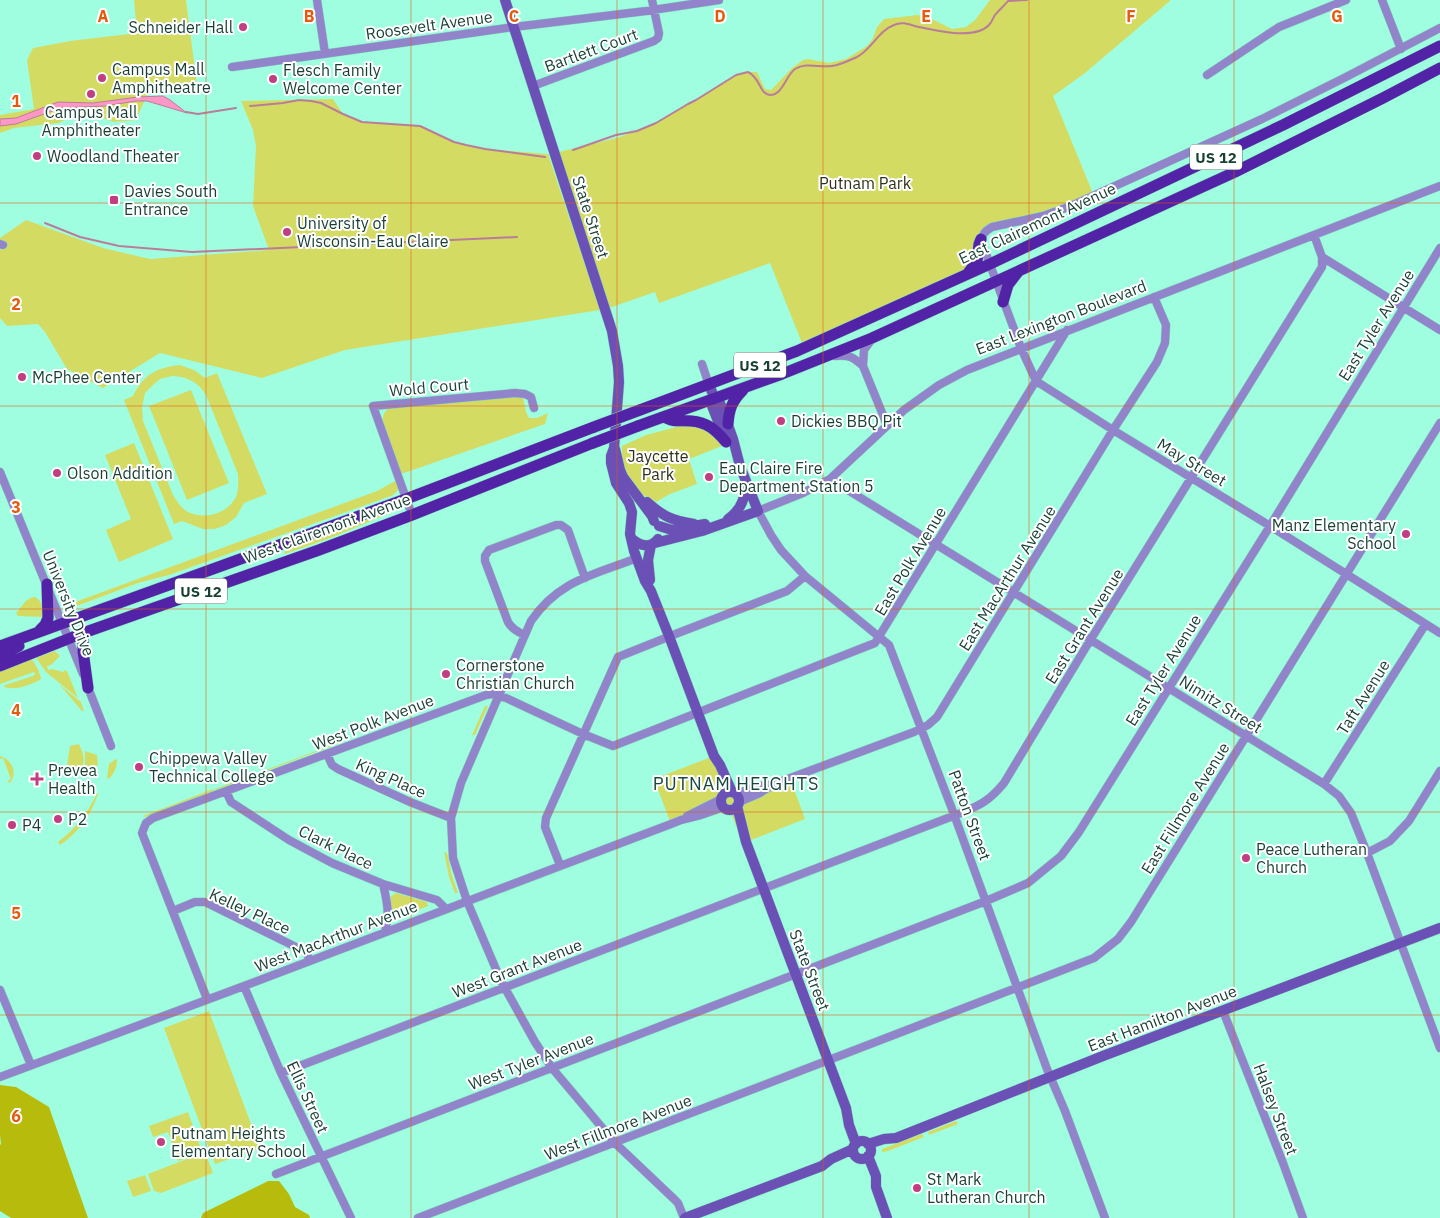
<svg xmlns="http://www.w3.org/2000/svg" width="1440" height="1218" font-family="'IBM Plex Sans',sans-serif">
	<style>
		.green { fill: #d4db63; fill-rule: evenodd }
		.forest { fill: #b7bc0c }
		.water { fill: #fe97c6; stroke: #b97d9a }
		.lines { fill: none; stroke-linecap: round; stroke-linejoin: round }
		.stream { stroke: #b97d9a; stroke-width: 2 }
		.street-casing { stroke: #85d8bd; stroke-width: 9 }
		.secondary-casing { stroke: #85d8bd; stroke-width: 11 }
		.primary-casing { stroke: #85d8bd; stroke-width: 12 }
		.street { stroke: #9184ca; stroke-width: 8 }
		.secondary { stroke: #6b50b6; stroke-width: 10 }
		.primary { stroke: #5222a7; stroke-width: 11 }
		.primary-bridge-casing { stroke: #85d8bd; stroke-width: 12; stroke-linecap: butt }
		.primary-bridge { stroke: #5222a7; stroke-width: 11 }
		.grid { fill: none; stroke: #e8590c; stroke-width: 1; stroke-opacity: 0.55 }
		.poi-dot { fill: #c13e83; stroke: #fff; stroke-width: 2 }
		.labels { text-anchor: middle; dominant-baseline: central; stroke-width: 4; stroke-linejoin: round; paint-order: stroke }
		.shield { fill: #fff; stroke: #5d7970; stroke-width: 1 }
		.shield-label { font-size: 15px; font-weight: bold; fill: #173f33 }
		.street-label { font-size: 16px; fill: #173f33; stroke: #fff }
		.poi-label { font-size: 16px; fill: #173f33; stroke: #fff; text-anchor: start }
		.park-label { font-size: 16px; fill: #303119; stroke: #fff }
		.neighbourhood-label { font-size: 18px; letter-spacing: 1px; fill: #174a3c; stroke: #fff }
		.grid-label { font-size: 16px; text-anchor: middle; font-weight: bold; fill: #e8590c; stroke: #fff; stroke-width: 4; stroke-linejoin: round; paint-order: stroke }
	</style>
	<rect width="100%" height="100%" fill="#a0fee0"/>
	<path class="green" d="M134,0H186L197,85L178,88L147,95L136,120L114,122L94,115H77L58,123L14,128L0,133V115L34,109L27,60L33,48L70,41L137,33Z
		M990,0H1171L1085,73L1053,96L1094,196L1071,206L988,229L967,274L802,343L770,263L659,303L655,292L609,308L559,152L617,138L656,123L688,104L696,100L736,75L748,72H757L765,89L771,90L792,68L803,60L808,59L829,63L846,59L867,46L872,40L877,27L884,19L917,15L926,16L952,29L966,27L975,20Z
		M333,99L343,114L362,122L420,126L454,142L485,149L548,154L600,310L345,350L262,378L160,353L103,388L67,369L45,332L38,324L7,326L0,318V238L26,220L103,248L150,259L269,250L253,206L256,146L253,130L241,101Z
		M180,365L194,370L205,378L217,373L267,494L244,503L236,517L226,525L215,529H203L182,521L174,524L124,400L133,396C144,374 156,368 180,365ZM172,376C188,377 198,382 206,395L238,474C238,482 239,490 236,497C227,514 205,520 188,512C181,508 177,501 173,495L143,421L142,407L145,393L153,385L160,379Z
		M191,390L229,483L187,500L149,406Z
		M520,396L523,397L526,412L529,418H537L548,413L545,424L401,474L383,424C382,415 384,410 393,406Z
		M693,424L716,436L722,446L689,459L697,484L670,494L656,502C653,499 649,498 645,496C630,485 621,465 622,446L646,435L680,426Z
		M134,443L173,539L119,562L106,530L131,519L105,455Z
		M397,480C399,488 399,492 391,496L169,575L138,583L74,607V604L78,601L377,491Z
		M396,508L397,510L333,537L285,554L284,552L326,533Z
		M35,597C43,601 43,610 43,617L18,616L16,613C22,607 26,597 35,597Z
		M55,651L60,656L51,665L47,666L48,670L52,669L64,672V670L67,671L78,698L46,672L36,658Z
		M32,659L38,669L41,678L40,680C29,685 16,691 4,687L5,685L33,676L35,674L34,672L0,684V671Z
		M59,684L81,702L84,711H82Z
		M485,706H488L475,735H472Z
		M340,742V743L216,790L215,789Z
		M79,744C82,752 85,756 83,765L75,769L72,772L71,771L73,767L67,765L70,746Z
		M85,751L97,755L98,765L92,767L85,765Z
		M0,756C12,759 18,774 10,783L7,781L11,779L3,758L0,759Z
		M714,756L732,792L790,778L805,819L746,842L736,826L731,813L726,809L671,824L654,779Z
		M116,759L117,760C117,768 114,773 109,779L107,778L109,764Z
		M213,789L214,791L145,817L143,816Z
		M97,793L98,794C91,815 78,833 60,845L58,842C75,829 88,813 97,793Z
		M444,852L447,853L452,876L458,893H455L449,877Z
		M396,893L427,902L428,906L392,920C390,915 391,902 391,896Z
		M209,1011L260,1148L215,1164L164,1028Z
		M188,1112L202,1152L178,1161L168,1132L153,1137L149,1126Z
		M956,1121L958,1124L929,1135L928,1132Z
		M922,1134L924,1137L888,1151L882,1152V1149Z
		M205,1152L213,1173L161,1193L154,1191L148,1174Z
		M145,1175L151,1191L133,1197L127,1181Z"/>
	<path class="forest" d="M0,1085L16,1087L49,1107L88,1218H11L0,1211V1145L1,1144L0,1135Z
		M268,1181H279L289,1194L295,1207L309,1215L310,1218H201L203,1213Z"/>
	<path class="water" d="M163,96L170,100L187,113L147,101H136L105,106L61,108L16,124L0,126V119L16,118L58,102L93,103L138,97Z"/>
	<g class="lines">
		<path class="stream" d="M250,106L283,103L299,100L311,101L321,103L343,114L362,122L420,126L454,142L466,145L485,149L545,157
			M186,112L198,114L236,108
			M573,150L616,135L637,131L656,123L688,104L696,100L736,75L748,72C761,78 759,94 770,95C783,95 786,75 795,69C806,62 820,68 832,66C840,65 850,60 857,57C872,49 878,31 894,25C903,21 910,25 919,27C937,31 975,40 989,25C992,22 993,18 995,15C999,10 1004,6 1008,1L1027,0
			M45,223L80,237L119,246L192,252L517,237"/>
		<g class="street-casing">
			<path id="street" d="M317,0L325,53
				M1382,0L1401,49
				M1440,28L1346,77L1262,119L1071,206L1043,216L992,227C985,231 981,235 982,243L1021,348L1036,381L1113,430L1262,521L1440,633
				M232,67L514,27L646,11L719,0
				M1207,75L1279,27L1346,0
				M533,86L654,41L658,38L659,33L652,0
				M1314,235L1322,257L1440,330
				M0,244L3,245
				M872,339L864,350L863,366L887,425
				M835,356C849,355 852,356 863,366
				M702,364L709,385
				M0,472L83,674
				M830,479L1324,784L1339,796L1351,813L1367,853L1440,1048
				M412,515L373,406L515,393L525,394L531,397L534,408
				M637,558C594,575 559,580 531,621L461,783L451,818L453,858L467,901L501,981L535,1042L552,1068L615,1143L674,1199L678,1203L684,1218
				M525,635C517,632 512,629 508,622L485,561V556L489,550L556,525H561L568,530L585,578
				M87,685L111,746
				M327,754L332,765L338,769L410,802L451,818
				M1324,784L1425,625
				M226,791L231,802L289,840L332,863L383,884L437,900L446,909
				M736,794L758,786L769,785
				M739,802L760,793L774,784L914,732L928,725L937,717L1113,430L1157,362L1165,343L1166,325L1154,297
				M687,816L721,799
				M1367,853L1390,841L1409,821L1440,771
				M560,865L545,827L546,818L618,657L678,633L787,591L805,576
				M383,884C387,901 390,914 385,932
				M173,911L195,902H205L306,952L310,961
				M244,986L281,1073L351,1218
				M0,990L31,1065
				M207,999L142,833L146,823L153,818L486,695L493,694L506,698L583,734L613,746L875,643L1067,330
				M1223,1011L1283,1163L1303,1218
				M281,1073L961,813C981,805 990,800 1004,783L1086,647L1322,267V257
				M0,1077L244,986L671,824L681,820L701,815L724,807
				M276,1174L986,901L1028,883L1061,856L1079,832L1270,526L1440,248
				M418,1218L1094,958L1118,939L1131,922L1440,423
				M1105,1218L1065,1111L1047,1069L952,809L889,645L805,576L781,550L771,535L758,511L803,493L830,479L904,410L939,385L967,370L1440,186"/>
		</g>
		<g class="secondary-casing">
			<path id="secondary" d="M505,0L612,331L618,366L619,382L614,448L611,456V463L616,483L629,503L632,512L630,534L634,551L645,581L651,591L669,636L714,756L720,765L732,792
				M715,399L712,406L725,439
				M615,449L620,470L623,477L652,516L654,521
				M647,502C664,517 671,520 694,524
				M728,519C741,510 746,498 745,483
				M659,526L672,530L705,524
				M631,538C640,546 650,549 658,539
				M655,543L702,531L758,511L740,466L733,439L720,403L715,399L709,385
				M650,580L648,560L651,545
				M721 801a9 9 0 1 1 18 0a9 9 0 1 1-18 0Z
				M737,806L746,842L846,1108L849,1125L856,1144
				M853 1150a9 9 0 1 1 18 0a9 9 0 1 1-18 0Z
				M868,1144L884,1139L896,1138L1103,1056L1440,928
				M868,1156L876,1176V1187L887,1218
				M685,1218L822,1166L831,1159L853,1149"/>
		</g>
		<g class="primary-casing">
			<path id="primary" d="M968,273L977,261L979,244L981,239
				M1003,302L1008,285L1018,272
				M640,410L797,351L990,264L1283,125L1440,46
				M664,417C676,423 678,420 691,421C707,422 716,430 726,442
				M728,424C729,409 732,401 743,390
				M638,426L782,374L872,338L1235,172L1383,98L1440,68
				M40,630L45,625L48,618L47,584
				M83,633V651L88,688
				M0,646L406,499L594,427
				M0,655L19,646
				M0,666L83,633L319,550L412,515L593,443"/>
		</g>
		<use href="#street" class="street"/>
		<use href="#secondary" class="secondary"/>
		<use href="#primary" class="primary"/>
		<g class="primary-bridge-casing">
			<path id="primary-bridge" d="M594,427L640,410
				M593,443L638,426"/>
		</g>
		<use href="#primary-bridge" class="primary-bridge"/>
	</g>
	<path class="grid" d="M206,0V1218M411,0V1218M617,0V1218M823,0V1218M1029,0V1218M1234,0V1218M0,203H1440M0,406H1440M0,609H1440M0,812H1440M0,1015H1440"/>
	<g class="poi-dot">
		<circle cx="243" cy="27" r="5"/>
		<circle cx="102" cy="78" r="5"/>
		<circle cx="273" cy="79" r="5"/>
		<circle cx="91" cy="94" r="5"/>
		<circle cx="37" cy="156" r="5"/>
		<rect x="109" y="195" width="10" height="10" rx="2.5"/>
		<circle cx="287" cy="232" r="5"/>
		<circle cx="22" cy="377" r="5"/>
		<circle cx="781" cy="421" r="5"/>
		<circle cx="57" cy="473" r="5"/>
		<circle cx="709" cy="477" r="5"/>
		<circle cx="1406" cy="534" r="5"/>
		<circle cx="446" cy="674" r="5"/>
		<circle cx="139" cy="767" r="5"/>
		<path d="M34.5 771.5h5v5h5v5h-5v5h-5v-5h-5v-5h5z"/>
		<circle cx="58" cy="819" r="5"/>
		<circle cx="12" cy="825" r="5"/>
		<circle cx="1246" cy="858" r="5"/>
		<circle cx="161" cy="1142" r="5"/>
		<circle cx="917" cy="1188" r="5"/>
	</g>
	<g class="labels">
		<g class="shield">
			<rect x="1190" y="144.5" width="52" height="25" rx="4"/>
			<rect x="734" y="352.5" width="52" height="25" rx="4"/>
			<rect x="175" y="578.5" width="52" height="25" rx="4"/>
		</g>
		<g class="shield-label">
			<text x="1216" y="157">US 12</text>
			<text x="760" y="365">US 12</text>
			<text x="201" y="591">US 12</text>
		</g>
		<g class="street-label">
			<text transform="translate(429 25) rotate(-8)">Roosevelt Avenue</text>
			<text transform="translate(591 50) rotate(-20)">Bartlett Court</text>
			<text transform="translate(591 217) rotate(72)">State Street</text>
			<text transform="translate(1037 223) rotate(-25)">East Clairemont Avenue</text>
			<text transform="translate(1061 317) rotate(-21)">East Lexington Boulevard</text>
			<text transform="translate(1376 325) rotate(-58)">East Tyler Avenue</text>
			<text transform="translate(429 387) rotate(-5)">Wold Court</text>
			<text transform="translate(1192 462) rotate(31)">May Street</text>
			<text transform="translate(327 528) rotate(-20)">West Clairemont Avenue</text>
			<text transform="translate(910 561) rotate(-59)">East Polk Avenue</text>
			<text transform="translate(1007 578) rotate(-58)">East MacArthur Avenue</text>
			<text transform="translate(69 603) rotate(68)">University Drive</text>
			<text transform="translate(1084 626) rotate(-58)">East Grant Avenue</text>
			<text transform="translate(1163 670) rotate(-58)">East Tyler Avenue</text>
			<text transform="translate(1363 697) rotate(-58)">Taft Avenue</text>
			<text transform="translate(1221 704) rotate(32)">Nimitz Street</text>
			<text transform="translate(373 722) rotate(-21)">West Polk Avenue</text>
			<text transform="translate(391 778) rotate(24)">King Place</text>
			<text transform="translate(1185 808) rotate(-58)">East Fillmore Avenue</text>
			<text transform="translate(970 815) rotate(70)">Patton Street</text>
			<text transform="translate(336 847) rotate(26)">Clark Place</text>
			<text transform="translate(250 911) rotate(25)">Kelley Place</text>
			<text transform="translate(336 936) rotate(-21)">West MacArthur Avenue</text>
			<text transform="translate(517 968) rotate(-21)">West Grant Avenue</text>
			<text transform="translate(810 970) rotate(69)">State Street</text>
			<text transform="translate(1162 1018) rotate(-21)">East Hamilton Avenue</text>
			<text transform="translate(531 1061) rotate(-21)">West Tyler Avenue</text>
			<text transform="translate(308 1097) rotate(65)">Ellis Street</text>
			<text transform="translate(1276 1109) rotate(69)">Halsey Street</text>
			<text transform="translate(618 1127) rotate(-21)">West Fillmore Avenue</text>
		</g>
		<g class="poi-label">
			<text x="233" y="27" text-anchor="end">Schneider Hall</text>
			<text x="112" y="69">Campus Mall<tspan x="112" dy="18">Amphitheatre</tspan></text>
			<text x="283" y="70">Flesch Family<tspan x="283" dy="18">Welcome Center</tspan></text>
			<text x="91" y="112" text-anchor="middle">Campus Mall<tspan x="91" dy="18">Amphitheater</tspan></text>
			<text x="47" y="156">Woodland Theater</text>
			<text x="124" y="191">Davies South<tspan x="124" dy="18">Entrance</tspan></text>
			<text x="297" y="223">University of<tspan x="297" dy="18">Wisconsin-Eau Claire</tspan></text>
			<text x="32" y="377">McPhee Center</text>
			<text x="791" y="421">Dickies BBQ Pit</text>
			<text x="719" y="468">Eau Claire Fire<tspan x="719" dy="18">Department Station 5</tspan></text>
			<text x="67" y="473">Olson Addition</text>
			<text x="1396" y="525" text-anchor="end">Manz Elementary<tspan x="1396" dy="18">School</tspan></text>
			<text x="456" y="665">Cornerstone<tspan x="456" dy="18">Christian Church</tspan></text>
			<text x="149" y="758">Chippewa Valley<tspan x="149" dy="18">Technical College</tspan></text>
			<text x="48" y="770">Prevea<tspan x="48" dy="18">Health</tspan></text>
			<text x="68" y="819">P2</text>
			<text x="22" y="825">P4</text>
			<text x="1256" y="849">Peace Lutheran<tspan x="1256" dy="18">Church</tspan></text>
			<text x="171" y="1133">Putnam Heights<tspan x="171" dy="18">Elementary School</tspan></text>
			<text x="927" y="1179">St Mark<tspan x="927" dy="18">Lutheran Church</tspan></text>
		</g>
		<g class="park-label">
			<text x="865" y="183">Putnam Park</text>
			<text x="658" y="456">Jaycette<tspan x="658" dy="18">Park</tspan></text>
		</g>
		<g class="neighbourhood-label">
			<text x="736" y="783">PUTNAM HEIGHTS</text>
		</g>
	</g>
	<g class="grid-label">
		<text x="103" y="22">A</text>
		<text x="309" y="22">B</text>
		<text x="514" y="22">C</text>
		<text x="720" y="22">D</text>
		<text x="926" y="22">E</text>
		<text x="1131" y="22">F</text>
		<text x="1337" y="22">G</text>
		<text x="16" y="107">1</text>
		<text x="16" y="310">2</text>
		<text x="16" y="513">3</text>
		<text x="16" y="716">4</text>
		<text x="16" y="919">5</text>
		<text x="16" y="1122">6</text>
	</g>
</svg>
